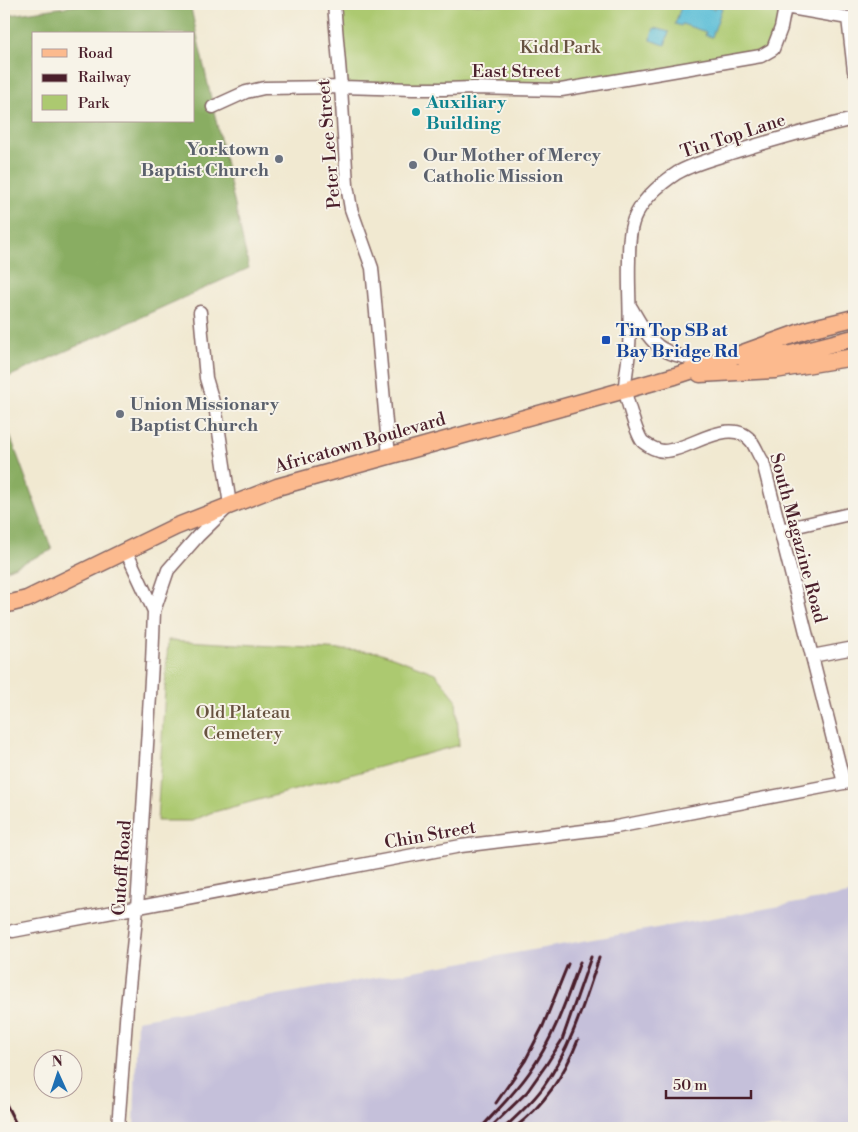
<svg xmlns="http://www.w3.org/2000/svg" width="858" height="1132" font-family="'Libre Bodoni',serif">
	<style>
		.industrial { fill: #c5c0da }
		.green { fill: #acc970; stroke: #7b744e }
		.forest { fill: #89ad62; stroke: #6a6646; fill-rule: evenodd }
		.water { fill: #59bdd7; stroke: #526e81 }
		.lines { fill: none; stroke-linecap: round; stroke-linejoin: round }
		.minor-casing { stroke: #846665; stroke-width: 15 }
		.major-casing { stroke: #846665; stroke-width: 19 }
		.minor { stroke: #fff; stroke-width: 12 }
		.major { stroke: #fcba8e; stroke-width: 16 }
		.rail { stroke: #4a1f2b; stroke-width: 3 }
		.culture-dot { fill: #0f9aa8; stroke: #f7f3e8; stroke-width: 2 }
		.worship-dot { fill: #6b7280; stroke: #f7f3e8; stroke-width: 2 }
		.transit-dot { fill: #1a4fb4; stroke: #f7f3e8; stroke-width: 2 }
		.labels { text-anchor: middle; dominant-baseline: central; stroke-width: 4; stroke-linejoin: round; paint-order: stroke }
		.park-label { font-size: 18px; fill: #675240; stroke: #f7f3e8 }
		.street-label { font-size: 18px; fill: #4a1f2b; stroke: #f7f3e8 }
		.culture-label { font-size: 18px; font-weight: bold; fill: #0d838f; stroke: #f7f3e8; text-anchor: start }
		.worship-label { font-size: 18px; font-weight: bold; fill: #5b616d; stroke: #f7f3e8; text-anchor: start }
		.transit-label { font-size: 18px; font-weight: bold; fill: #164399; stroke: #f7f3e8; text-anchor: start }
	</style>
	<rect width="100%" height="100%" fill="#f7f3e8"/>
	<filter id="ink" filterUnits="userSpaceOnUse"><feTurbulence type="fractalNoise" baseFrequency=".02" numOctaves="2"/><feDisplacementMap in="SourceGraphic" scale="10" xChannelSelector="R" yChannelSelector="G"/><feConvolveMatrix kernelMatrix="1 2 1 2 8 2 1 2 1" color-interpolation-filters="sRGB"/></filter>
	<filter id="wash" filterUnits="userSpaceOnUse"><feTurbulence type="fractalNoise" baseFrequency=".0096" numOctaves="4" result="noise"/><feDisplacementMap in="SourceGraphic" scale="20" xChannelSelector="R" yChannelSelector="G"/><feGaussianBlur stdDeviation="1.12" result="paint"/><feColorMatrix in="noise" values="0 0 0 0 0 0 0 0 0 0 0 0 0 0 0 0 0 1.4 0 .05"/><feComposite in="paint" operator="in"/></filter>
	<g filter="url(#wash)">
		<rect width="100%" height="100%" fill="#f1e9d1"/>
		<path class="industrial" d="M854,893V1128H134L137,1020Z"/>
		<path class="green" d="M334,4H778L785,7L773,49L561,90L341,87Z
			M168,640L379,652L435,673L456,699L459,745L262,799L210,813L192,821H157Z"/>
		<path class="forest" d="M86,4H190L249,268L4,379V16ZM34,34H194V121H34Z
			M4,419L52,550L4,571Z"/>
		<path class="water" d="M682,4H698L714,9L715,6L722,8L712,37L705,35L706,32L682,24L681,26L675,24Z
			M654,28L669,32L665,45L650,40Z"/>
	</g>
	<g filter="url(#ink)">
		<g class="lines">
			<g class="minor-casing">
				<path id="minor" d="M334,4L341,87L347,185L351,209L372,268L389,456
					M778,4L785,7L848,18L854,17
					M848,18L854,71
					M213,107L246,92L264,88L341,87L413,89H444L474,88L561,90L761,56L773,49L781,28L785,7
					M630,306C638,319 649,342 663,349C676,358 700,359 716,362
					M780,530L854,513
					M126,551L154,611
					M812,656L854,648
					M844,783L763,462C759,456 756,448 752,442C731,414 689,451 664,451C656,451 649,446 643,442C637,436 626,398 625,389C625,375 629,361 629,347C631,318 628,289 629,260C629,247 629,232 634,219C642,200 660,184 677,173C694,163 716,158 734,152C774,140 813,128 854,119
					M13,931L461,846L616,827L854,781
					M118,1128L127,1007L137,908L152,663L154,611L168,570L198,536L230,505L216,412L206,378L200,312"/>
			</g>
			<g class="major-casing">
				<path id="major" d="M745,359L791,354L854,338
					M700,374L775,370L854,357
					M4,605L27,599L175,527L277,487L675,376L718,362L809,329L854,318"/>
			</g>
			<use href="#minor" class="minor"/>
			<use href="#major" class="major"/>
			<path class="rail" d="M4,1100L18,1128
				M496,1103L525,1061L543,1026L568,964
				M481,1128C497,1110 515,1093 529,1073C553,1040 566,1001 580,962
				M490,1128L527,1092L546,1065L562,1040L591,957
				M504,1128C518,1115 533,1102 544,1086C571,1048 584,1003 599,958
				M514,1128C543,1107 565,1074 578,1040"/>
		</g>
	</g>
	<circle class="culture-dot" cx="416" cy="112" r="5"/>
	<g class="worship-dot">
		<circle cx="279" cy="159" r="5"/>
		<circle cx="413" cy="165" r="5"/>
		<circle cx="120" cy="414" r="5"/>
	</g>
	<rect class="transit-dot" x="601" y="335" width="10" height="10" rx="2.5"/>
	<g class="labels">
		<g class="park-label">
			<text x="560" y="47">Kidd Park</text>
			<text x="243" y="712">Old Plateau<tspan x="243" dy="21">Cemetery</tspan></text>
		</g>
		<g class="street-label">
			<text x="516" y="71">East Street</text>
			<text transform="translate(733 136) rotate(-18)">Tin Top Lane</text>
			<text transform="translate(329 144) rotate(-95)">Peter Lee Street</text>
			<text transform="translate(360 443) rotate(-16)">Africatown Boulevard</text>
			<text transform="translate(798 538) rotate(75)">South Magazine Road</text>
			<text transform="translate(430 835) rotate(-10)">Chin Street</text>
			<text transform="translate(122 868) rotate(-86)">Cutoff Road</text>
		</g>
		<g class="culture-label">
			<text x="426" y="102">Auxiliary<tspan x="426" dy="21">Building</tspan></text>
		</g>
		<g class="worship-label">
			<text x="269" y="149" text-anchor="end">Yorktown<tspan x="269" dy="21">Baptist Church</tspan></text>
			<text x="423" y="155">Our Mother of Mercy<tspan x="423" dy="21">Catholic Mission</tspan></text>
			<text x="130" y="404">Union Missionary<tspan x="130" dy="21">Baptist Church</tspan></text>
		</g>
		<g class="transit-label">
			<text x="616" y="330">Tin Top SB at<tspan x="616" dy="21">Bay Bridge Rd</tspan></text>
		</g>
	</g>
	<rect width="858" height="1132" fill="none" stroke="#f7f3e8" stroke-width="20"/>
	<rect x="32" y="32" width="162" height="90" fill="#f7f3e8" stroke="#b29e9c"/>
	<rect x="42" y="49" width="25" height="8" fill="#fcba8e" stroke="#b29e9c"/>
	<text x="78" y="58" font-size="15" fill="#4a1f2b">Road</text>
	<rect x="42" y="74" width="25" height="8" fill="#4a1f2b" stroke="#b29e9c"/>
	<text x="78" y="82" font-size="15" fill="#4a1f2b">Railway</text>
	<rect x="42" y="95" width="25" height="15" fill="#acc970" stroke="#b29e9c"/>
	<text x="78" y="108" font-size="15" fill="#4a1f2b">Park</text>
	<g transform="translate(58 1074) rotate(357)"><circle r="24" fill="#f7f3e8" stroke="#b29e9c"/>
	<path d="M0-4L9 19L0 12L-9 19Z" fill="#1f6fb2"/>
	<text y="-8" font-size="14" font-weight="bold" text-anchor="middle" fill="#4a1f2b">N</text>
	</g>
	<path d="M666 1090v8h85v-8" fill="none" stroke="#4a1f2b" stroke-width="2.5"/>
	<text x="673" y="1090" font-size="15" fill="#4a1f2b" stroke="#f7f3e8" stroke-width="4" paint-order="stroke">50 m</text>
</svg>
